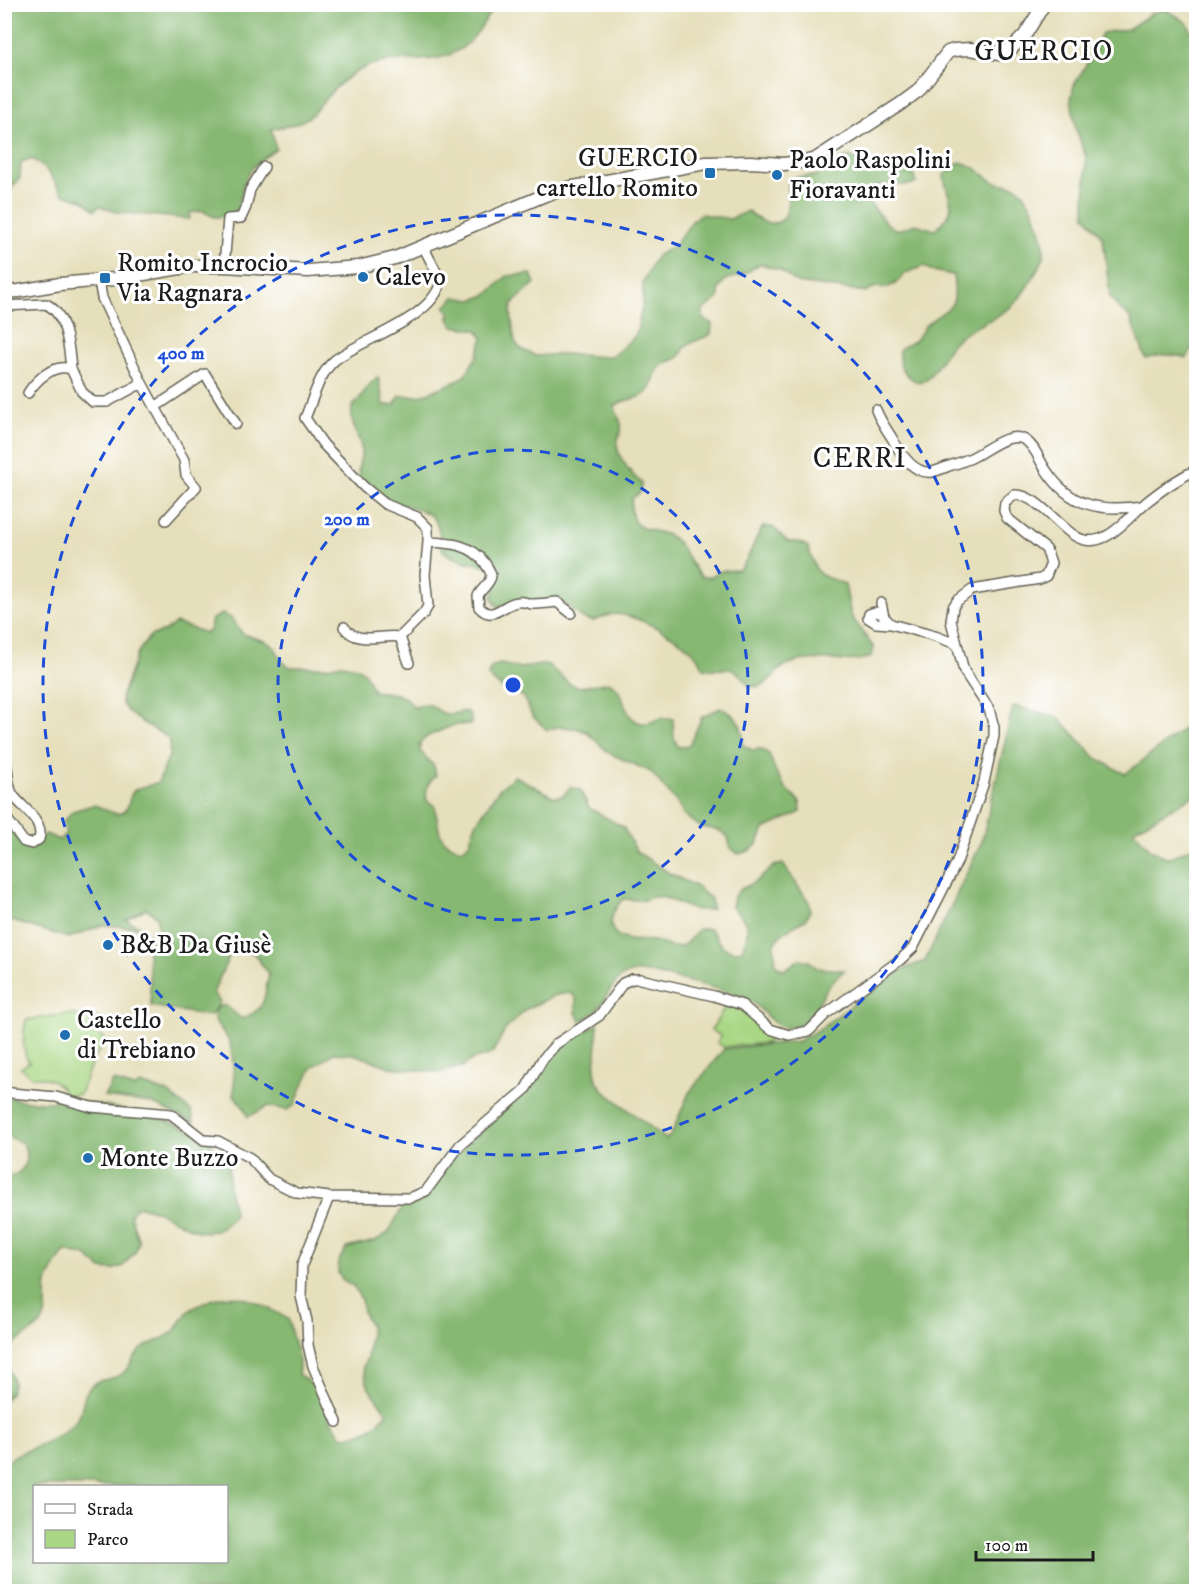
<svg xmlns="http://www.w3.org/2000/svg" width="1201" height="1596" font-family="'IM FELL DW Pica',serif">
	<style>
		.green { fill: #a9d784; stroke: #627a50; stroke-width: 1.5 }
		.forest { fill: #86b872; stroke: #516a47; stroke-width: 1.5; fill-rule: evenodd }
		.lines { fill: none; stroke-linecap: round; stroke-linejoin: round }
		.minor-casing { stroke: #636054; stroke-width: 12 }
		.major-casing { stroke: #636054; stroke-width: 15 }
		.minor { stroke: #fff; stroke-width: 9 }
		.major { stroke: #fff; stroke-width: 12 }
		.ring { fill: none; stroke: #1d4ed8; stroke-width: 3; stroke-dasharray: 10 8 }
		.poi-dot { fill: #1f6fb2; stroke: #fff; stroke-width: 2 }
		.labels { text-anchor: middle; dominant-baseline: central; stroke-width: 6; stroke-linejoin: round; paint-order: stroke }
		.poi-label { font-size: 26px; fill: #1c1c1c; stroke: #fff; text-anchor: start }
		.quarter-label { font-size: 28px; letter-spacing: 1.5px; fill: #1c1c1c; stroke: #fff }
		.centre { fill: #1d4ed8; stroke: #fff; stroke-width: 3 }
		.ring-label { font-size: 18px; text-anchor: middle; font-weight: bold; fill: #1d4ed8; stroke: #fff; stroke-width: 6; stroke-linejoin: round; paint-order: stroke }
	</style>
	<rect width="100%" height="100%" fill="#fff"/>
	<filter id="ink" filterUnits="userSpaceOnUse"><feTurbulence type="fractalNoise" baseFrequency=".0167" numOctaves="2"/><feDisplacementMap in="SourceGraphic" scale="12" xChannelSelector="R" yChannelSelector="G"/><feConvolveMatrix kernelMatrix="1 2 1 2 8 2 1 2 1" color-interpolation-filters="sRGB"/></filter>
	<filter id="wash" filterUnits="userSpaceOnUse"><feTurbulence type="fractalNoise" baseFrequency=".008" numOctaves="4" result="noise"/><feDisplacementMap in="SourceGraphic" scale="24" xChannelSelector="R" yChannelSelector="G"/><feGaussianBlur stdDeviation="1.35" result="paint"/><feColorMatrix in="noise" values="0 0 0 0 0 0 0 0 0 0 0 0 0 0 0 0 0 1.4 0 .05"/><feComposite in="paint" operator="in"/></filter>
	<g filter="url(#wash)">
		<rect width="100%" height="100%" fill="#e6dfbb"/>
		<path class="green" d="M727,1004C740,1006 747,1014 755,1023C759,1027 766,1030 771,1034L767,1043L723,1047L717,1042L721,1036L711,1030Z
			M69,1014L101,1018L94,1031L104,1037L105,1041L91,1064L80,1094L56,1097L64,1091C60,1086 55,1081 48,1079C34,1075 32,1080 21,1068L29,1062C21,1049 23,1035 26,1020Z"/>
		<path class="forest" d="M5,5H495C485,20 478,36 462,48C433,69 396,53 364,68C348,75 336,86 325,99C320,104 316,112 310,116C299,125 285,126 271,129L276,149C247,167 244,177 238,209L229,216L214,217L203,211L189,213L190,219L116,212L99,206L95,210L83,200L63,194C53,181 47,164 30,159L21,162L20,178L5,196Z
			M1164,9L1177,16L1188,24L1196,41V134C1190,151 1192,156 1194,173C1196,182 1193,193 1192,202L1196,208V342L1187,358C1172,354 1161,354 1146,359L1130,317L1119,308L1110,297L1103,238L1085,215L1086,157L1076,129L1071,99L1074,85L1089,60L1102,33L1128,29L1151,14Z
			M850,156C871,171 871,172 896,165L913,174L916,183C895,190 880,174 863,198C879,208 877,220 897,230L916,224L935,230C962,205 947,203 944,175L960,162C974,165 980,172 991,180C1000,186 1013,182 1021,190C1032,202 1048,243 1043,259C1041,266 1021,297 1016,302C1000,319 974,324 957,339C942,352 937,376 919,383C905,376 897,366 899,350C904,345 910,344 915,340C920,337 922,329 926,325C950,303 958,314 953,275L933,271L924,266L906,273L895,284L886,288L875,287L867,292L797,283L780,270L760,264L744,274L725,280L719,289V298L703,310V319L712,324L711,334C703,339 693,340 686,347C682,350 682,355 678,358C672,361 666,362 661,366C653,374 654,387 645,394C637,401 627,396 615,406C616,415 619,416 621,424C623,432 618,436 617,443C616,455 632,476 642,483L640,493L632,498C626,539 655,524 674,539C685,548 690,567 702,577H711L720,571L739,570C752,557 752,540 764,526L774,528L788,542H798L807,546C812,554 812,566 819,573C826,579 837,579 845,585L851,616L874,648L871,657C845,666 820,654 792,663C771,669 772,690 749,686C729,658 729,674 704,668C700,661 696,654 690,649C676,636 634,614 615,614C607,614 600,620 593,621C578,621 572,603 557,601C541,599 513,604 497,606L492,598L498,579L497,568C483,564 444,562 441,545C439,535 440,524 431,516C422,508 412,509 402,505C390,502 366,489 360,478C355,468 364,457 361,446C356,432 350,422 352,407C362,398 366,385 378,377L384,405H394L400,396H420L457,381L465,375L476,358L483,338L477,330L453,326L448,317L451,314L445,307L455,297L472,300L487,295L507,276L531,274L535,283L512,304L511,314L515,342L521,349L536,356L565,354L604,357L614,355L636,335L643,304V282L652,264L658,255L675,245L693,220L701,214L730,219L748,211C758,222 782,232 787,210C789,200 787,190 789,180C802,173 806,179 817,175C829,171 836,159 850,156Z
			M222,614L231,618L243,634L267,642L275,648L282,661L290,667H327L342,664L357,667L365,673L373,691C392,694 403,691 415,708C432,697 433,712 447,714C454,714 461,711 468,712L471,717V724L454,725L428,736L420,743V751L434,766L436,775C427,783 425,789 427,801L435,806C439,828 436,844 462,849L469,843L476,823L499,789L515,776L554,797L563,796L570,787L580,790L589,808L623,827L637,852L669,873L695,886L711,899L712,909C688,913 682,902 661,897C653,895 650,899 643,900C637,901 629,899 623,899C609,914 603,935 630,940C637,941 645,940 653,941C662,942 669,949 679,947C688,945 692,935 699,929H710C721,943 721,952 741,951C752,928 749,924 732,907L734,896L741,889L758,880L774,866L783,864L809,902L810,911L805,920L787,930L779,937L774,945L776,965L784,970L800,959L809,961L817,968L845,970C839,975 833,980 829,986C819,998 814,1018 799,1025C778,1037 765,1011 751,1001C739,993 651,971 636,972C606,974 607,1016 580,1020L576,1013V998L570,993L556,995L526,1009L505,1030L493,1052L487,1056L473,1059L462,1067L441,1072L426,1071L390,1067L354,1054L334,1053L312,1068L302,1087L297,1100L294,1106L287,1110L268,1106L248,1117L244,1108L234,1095C234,1081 234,1054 229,1042C225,1031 214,1026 214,1013L218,1007L225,1005L242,1019C268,1008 263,999 269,975L256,956L250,951L231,952L213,993L220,1002L210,1016L151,1006L147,935L158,929L157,917L146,908L126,920L143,928L102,925L69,938L5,919L4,823L27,846L46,834L59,840L66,833L63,822L73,811L93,805C102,806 112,816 121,813C132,809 127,795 135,790C142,786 151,786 158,782L169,756L170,740C158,729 115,713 122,695L138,652L150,636L165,631L176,623L206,633L210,629L212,619Z
			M500,664L520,668L547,664L570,684L580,687L609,682C610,683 616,687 617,688C625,699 625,719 641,723C652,725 657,715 673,719L674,738L678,747L689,746L702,717L720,708C737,714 744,727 743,745L752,750L761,749L769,754L776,772L786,789L800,802L801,812L764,829C758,844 756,851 738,854L730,847L728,837L720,831L699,826L690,820L683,814L678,804L651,772L609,753L587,732L576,728L557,727L547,730L532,716L524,697L514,692L504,690L488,676L491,667Z
			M1013,706L1058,717L1096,758L1125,774L1190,724L1196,761L1195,795L1133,830L1151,850L1168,858L1196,846V1591H5L4,1465C12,1455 20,1454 31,1449C45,1443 63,1434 74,1423C85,1413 80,1397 90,1387C99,1377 113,1381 123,1373C131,1366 134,1355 143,1348C153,1341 165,1340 175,1330C180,1325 183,1317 188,1312C192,1308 199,1305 204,1303C235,1286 261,1304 288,1319C290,1326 291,1333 293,1339C297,1353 301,1360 298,1374L317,1388L328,1416L342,1437C363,1434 373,1430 387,1413L368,1386L363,1367L367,1358L370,1336V1325L363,1313L361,1299L354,1287L342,1279L338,1273L339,1260L347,1248L375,1241L388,1233L402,1208L419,1196L468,1143L515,1100L558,1047L598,1024L595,1070L597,1081L604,1091L666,1139L671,1135L689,1093L724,1049L798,1041L816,1031L899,971L925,961L982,841ZM34,1486H226V1562H34Z
			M113,1081L134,1088L140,1084L167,1092L192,1112L194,1123L151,1103L104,1097Z
			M5,1095C19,1103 37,1101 53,1102L56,1097C104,1107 199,1115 226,1160C231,1168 228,1178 229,1187C230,1196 233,1205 234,1214C203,1259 170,1204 136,1207L130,1215L139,1242L135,1252L123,1266L113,1270L102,1269L86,1256L65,1251C58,1261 49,1273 47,1284C44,1297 49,1309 43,1321C35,1334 14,1338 9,1353C2,1375 24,1377 5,1400V1175C24,1178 30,1159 23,1143L5,1135Z"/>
	</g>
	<g filter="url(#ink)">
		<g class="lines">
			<g class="minor-casing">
				<path id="minor" d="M224,266L228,219L241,218L246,207L250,190L264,167
					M99,281L102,298L142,383L184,460L186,475L196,487L166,520
					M4,306L46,304C67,314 69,348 71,369
					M28,393C36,380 54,363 71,369L82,392L93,402H107L142,383
					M155,407L205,374L236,424
					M876,410C880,420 886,429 892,438C899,451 913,475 932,472C937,471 944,468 949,466C956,464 964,461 971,458C985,452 1009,430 1025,440C1035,446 1039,460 1046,470C1070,507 1101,512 1142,506
					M428,542C451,543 471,544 485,563C487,567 491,571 491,576C490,584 481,589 478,596L479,607C493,623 503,603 518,602C523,601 527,603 532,604C540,604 549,603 557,602L571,613
					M881,603L884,617L891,624L935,636L956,644
					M883,614L875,612L869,614L868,618L876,623L891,624
					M344,627C358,646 381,634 400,637
					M409,663L400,637L424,613L428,606L425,575L428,542V528L417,517L385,504L364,487L323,444L305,418C313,400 319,373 335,360C363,338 433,319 441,281L423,246
					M4,758C10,770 6,784 13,795C22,808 45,821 39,839L32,844L24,842L4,815
					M4,1090L11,1093L56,1097L91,1107L171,1114L204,1140L218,1141L250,1158L269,1179L297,1193L329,1197L410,1198L426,1191L460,1145L525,1090L542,1060L556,1044L599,1016L623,983L632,979H640L714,996L742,1005L770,1029L789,1035L809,1031L826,1014L900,960L913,948L957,862L984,782L994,736V727L989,709L964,671L951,621L953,607L957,601L972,590L1040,579L1046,576L1051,563L1046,549L1007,518L1004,511L1005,503L1014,495C1035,493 1058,526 1075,536C1104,554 1129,515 1149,500C1164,488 1179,478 1196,470
					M329,1197L302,1265L301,1296L307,1321L308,1345L313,1366L337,1422"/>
			</g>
			<g class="major-casing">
				<path id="major" d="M4,292L19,291L60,284L114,279L192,266H224L308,271L358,267L395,258L545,195L568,188L706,163L750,162L784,164L814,160L899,105L918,91L948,52L954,50L970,49L1000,54L1012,48L1025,35L1044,4"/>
			</g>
			<use href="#minor" class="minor"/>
			<use href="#major" class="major"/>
		</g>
	</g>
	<g class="ring">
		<circle cx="513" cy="685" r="235"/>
		<circle cx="513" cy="685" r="470"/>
	</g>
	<g class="poi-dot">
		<rect x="704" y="167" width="12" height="12" rx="3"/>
		<circle cx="777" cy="175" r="6"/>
		<circle cx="363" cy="277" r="6"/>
		<rect x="99" y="272" width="12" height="12" rx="3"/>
		<circle cx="108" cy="945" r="6"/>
		<circle cx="65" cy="1035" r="6"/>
		<circle cx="88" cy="1158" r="6"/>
	</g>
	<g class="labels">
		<g class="poi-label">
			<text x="698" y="158" text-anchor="end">GUERCIO<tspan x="698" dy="30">cartello Romito</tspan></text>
			<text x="789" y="160">Paolo Raspolini<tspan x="789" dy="30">Fioravanti</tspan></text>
			<text x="117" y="263">Romito Incrocio<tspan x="117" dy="30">Via Ragnara</tspan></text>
			<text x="375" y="277">Calevo</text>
			<text x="120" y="945">B&amp;B Da Giusè</text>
			<text x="77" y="1020">Castello<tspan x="77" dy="30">di Trebiano</tspan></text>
			<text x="100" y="1158">Monte Buzzo</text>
		</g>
		<g class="quarter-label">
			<text x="1044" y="51">GUERCIO</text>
			<text x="860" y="458">CERRI</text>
		</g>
	</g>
	<circle cx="513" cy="685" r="9" class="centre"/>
	<g class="ring-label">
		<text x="181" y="359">400 m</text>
		<text x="347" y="525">200 m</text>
	</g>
	<rect width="1201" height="1596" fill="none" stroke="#fff" stroke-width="24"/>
	<rect x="33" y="1485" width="195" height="78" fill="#ffffff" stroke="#a4a4a4" stroke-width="1.5"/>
	<rect x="45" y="1504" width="30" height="9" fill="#ffffff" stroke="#a4a4a4" stroke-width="1.5"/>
	<text x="87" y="1515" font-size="18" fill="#1c1c1c">Strada</text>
	<rect x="45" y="1530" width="30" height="18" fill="#a9d784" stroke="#a4a4a4" stroke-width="1.5"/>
	<text x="87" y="1545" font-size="18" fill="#1c1c1c">Parco</text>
	<path d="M976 1551v9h117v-9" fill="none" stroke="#1c1c1c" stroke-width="3"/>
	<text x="985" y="1551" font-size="18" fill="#1c1c1c" stroke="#ffffff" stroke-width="4.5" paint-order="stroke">100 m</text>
</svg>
